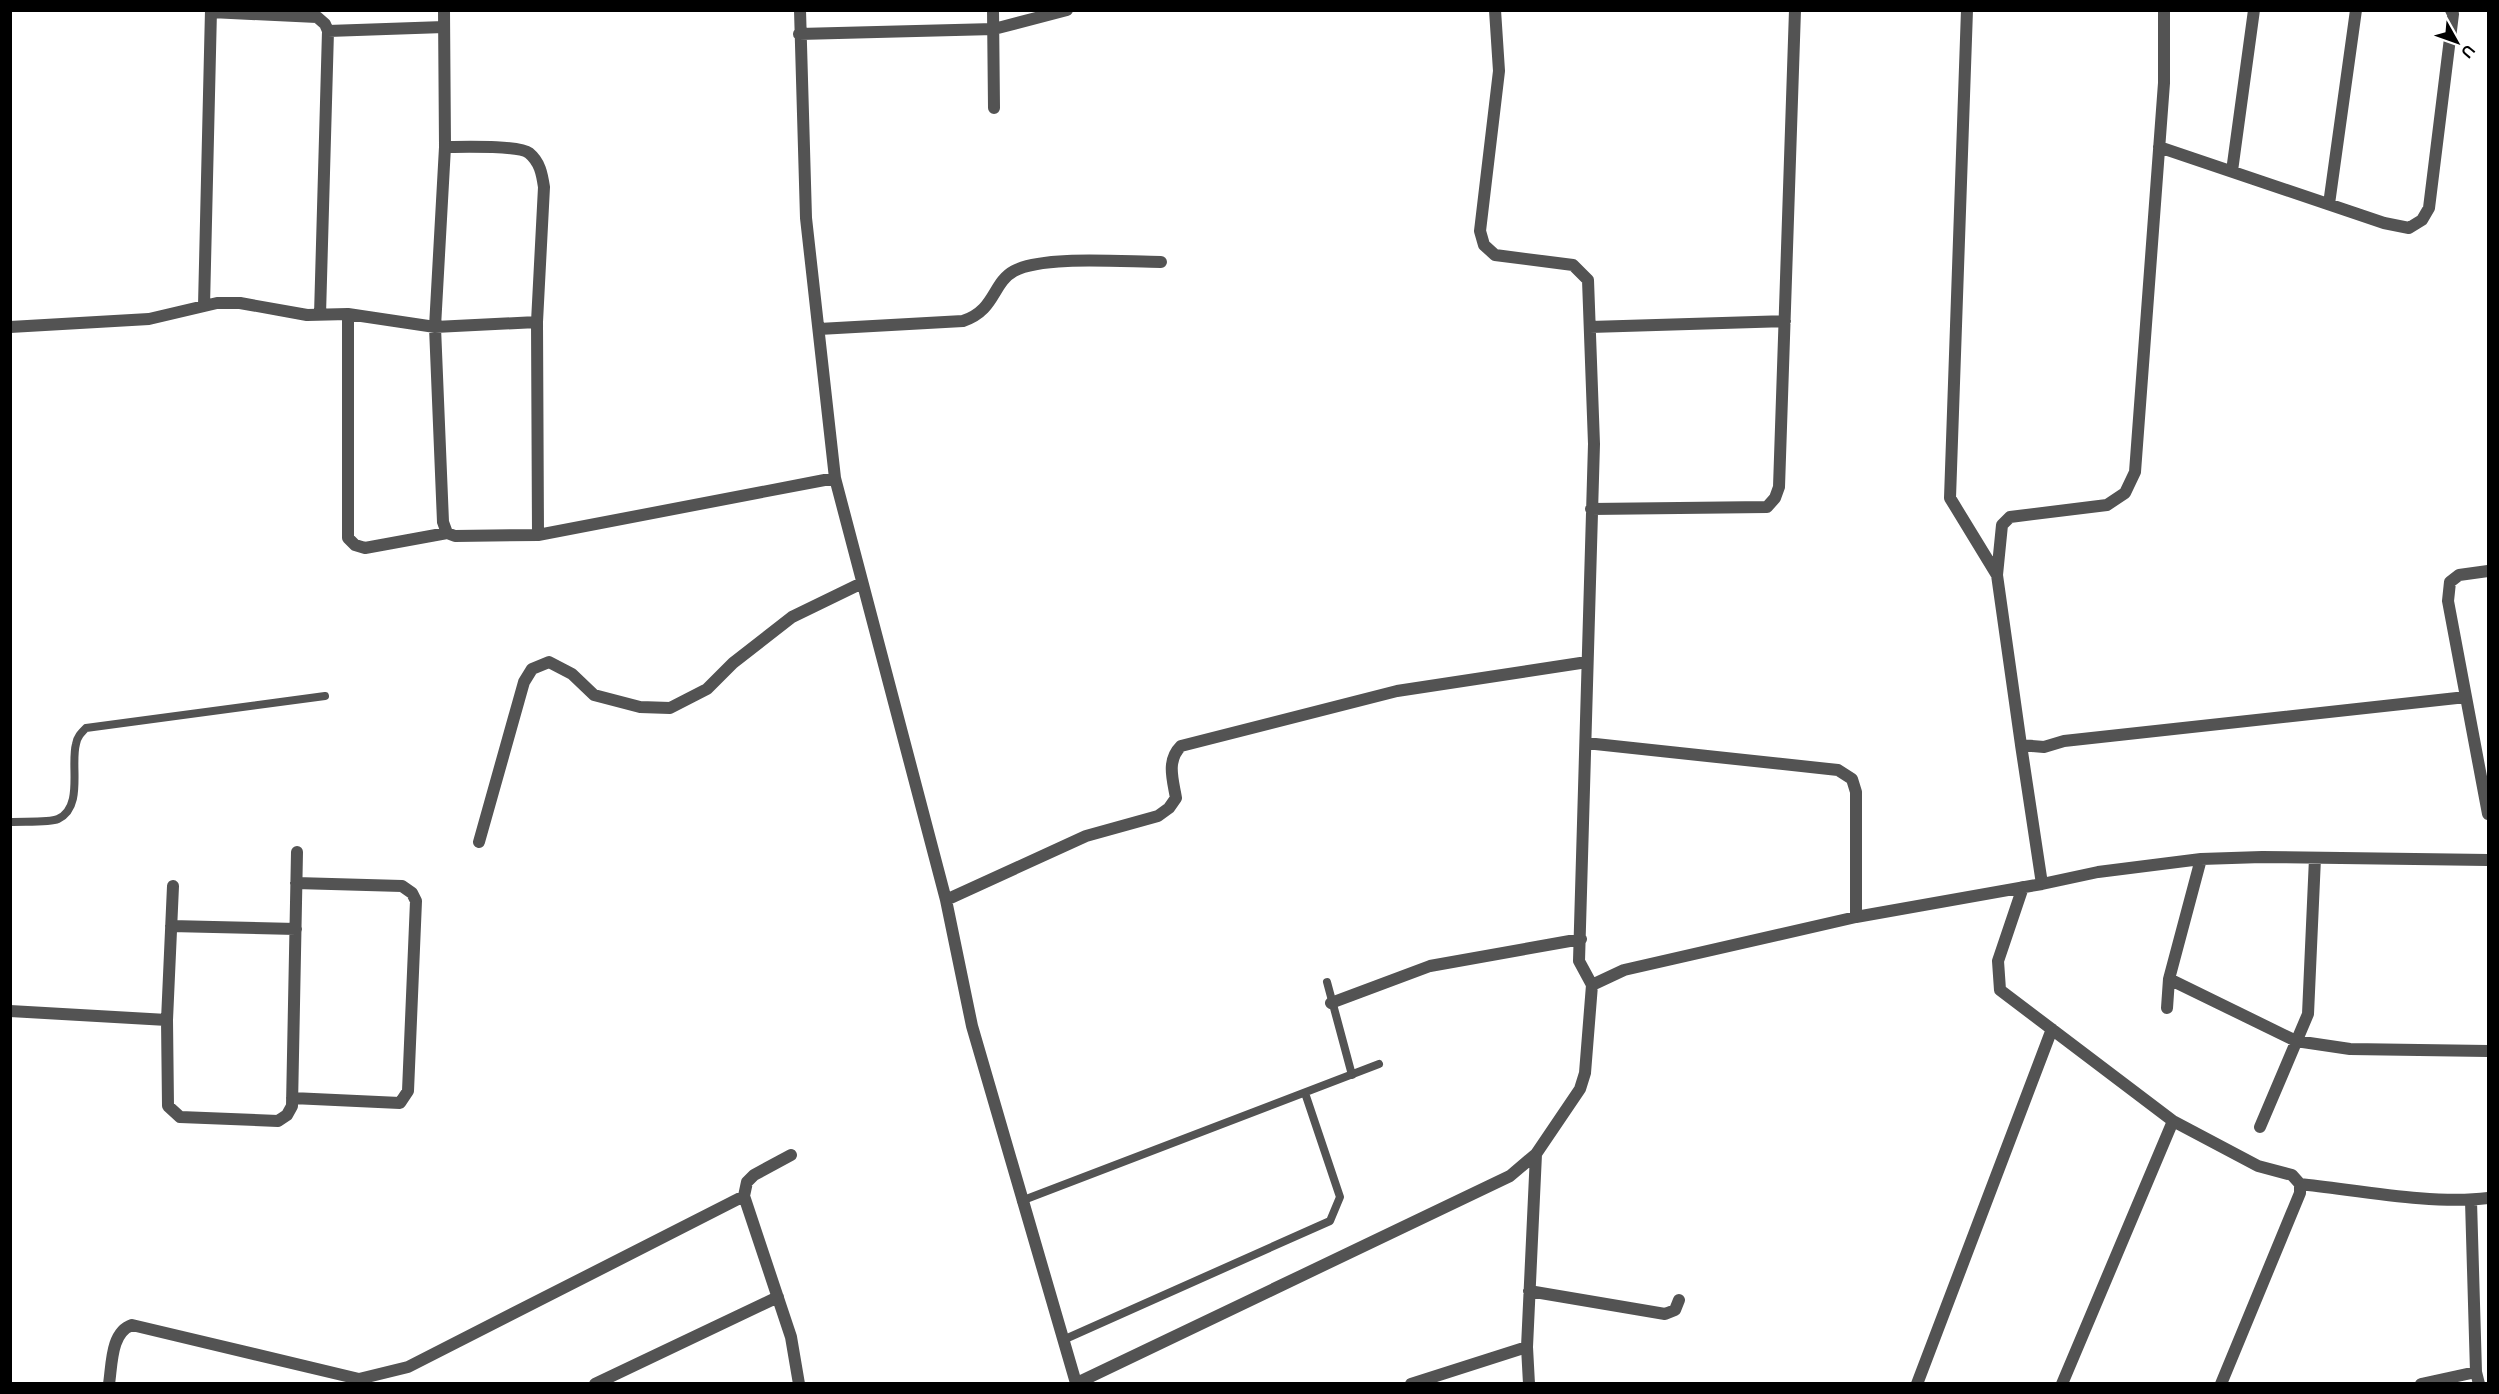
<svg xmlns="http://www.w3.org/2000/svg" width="2499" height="1394" font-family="Cabin,sans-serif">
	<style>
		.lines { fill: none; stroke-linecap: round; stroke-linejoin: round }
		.service { stroke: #535353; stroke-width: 8 }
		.minor { stroke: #535353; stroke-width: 12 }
	</style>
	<rect width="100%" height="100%" fill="#fff"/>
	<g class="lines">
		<path class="service" d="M10,822C22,821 49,823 58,819C84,807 70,765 76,744C77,737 81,733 86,728L325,696
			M1327,982L1352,1075
			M1021,1201L1379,1064
			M1063,1340L1330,1221L1340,1197L1305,1093"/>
		<path class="minor" d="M444,10L445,147L435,327L443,522L447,533L455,536L538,535L835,478
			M800,10L806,218L835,478L946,900L972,1026L1076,1383
			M993,10L994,108
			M1495,10L1499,71L1480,231L1484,245L1495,255L1573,265L1588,280L1594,444L1579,961L1592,985
			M1967,10L1950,498L1997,575
			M211,12L317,17L325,24L328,31L320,315
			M328,31L444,27
			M799,34L994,29L1067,10
			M445,147C461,147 519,145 529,153C540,162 542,174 544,187L537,322L538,535
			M2159,147L2384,223L2409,228L2422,220L2429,208L2453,14L2451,10
			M2232,171L2254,10
			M2329,204L2356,10
			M204,306L211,10
			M348,314V538L355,545L365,548L447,533
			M10,327L149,319L217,303H240L307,315L348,314L435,327L537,322
			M1590,327L1785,321
			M819,329L963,321C996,310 992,283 1014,271C1043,255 1125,262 1161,262
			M1591,509L1767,507L1775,498L1779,487L1795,10
			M2488,571L2459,575L2450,582L2448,601L2488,814
			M1586,743L1838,770L1852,779L1856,792V917
			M2021,745L1997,575L2002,525L2010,517L2107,505L2125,493L2135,472L2164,83V10
			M479,842L524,682L532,669L549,662L572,674L594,695L640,707L670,708L707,689L733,663L792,617L862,583
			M2042,884L2021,745L2044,747L2064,741L2466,697
			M2023,887L1998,961L2000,990L2173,1121L2258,1166L2292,1175L2300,1184V1193L2221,1384
			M946,900L1086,836L1158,816L1169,808L1176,798C1173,780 1166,761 1181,746L1397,691L1587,662
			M171,926L296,929
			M2169,979L2201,859
			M1331,1003L1430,966L1581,939
			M2167,1008L2169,979L2296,1041L2350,1049L2488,1051
			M10,1011L167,1020L168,1106L180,1117L278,1121L287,1115L292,1106L297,852
			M167,1020L173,886
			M292,1098L400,1103L408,1091L416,901L412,893L402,886L296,883
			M2260,1127L2308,1014L2315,858
			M791,1155L754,1175L747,1182L744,1196L791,1337L799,1384
			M2300,1184C2357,1190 2433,1205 2488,1198
			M2471,1201L2476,1372L2479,1384
			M1529,1291L1665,1314L1675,1310L1679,1300
			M109,1384C112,1364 111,1332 132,1325L359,1379L408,1367L744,1196
			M595,1384L778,1297
			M1075,1384L1510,1176L1536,1154L1580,1089L1585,1073L1592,985L1624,970L1856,917L2042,884L2098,872L2201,859L2262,857L2488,860
			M1411,1384L1527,1347
			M1529,1384L1527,1347L1536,1154
			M1917,1384L2052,1029
			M2062,1384L2173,1121
			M2421,1384L2476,1372"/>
	</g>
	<rect width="2499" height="1394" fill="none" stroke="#000000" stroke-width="24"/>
	<g transform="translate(2457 42) rotate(130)" stroke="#ffffff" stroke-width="4.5" paint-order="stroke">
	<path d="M0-4.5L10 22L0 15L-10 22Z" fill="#000000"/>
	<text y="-9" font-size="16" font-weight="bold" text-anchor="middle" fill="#000000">U</text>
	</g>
</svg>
